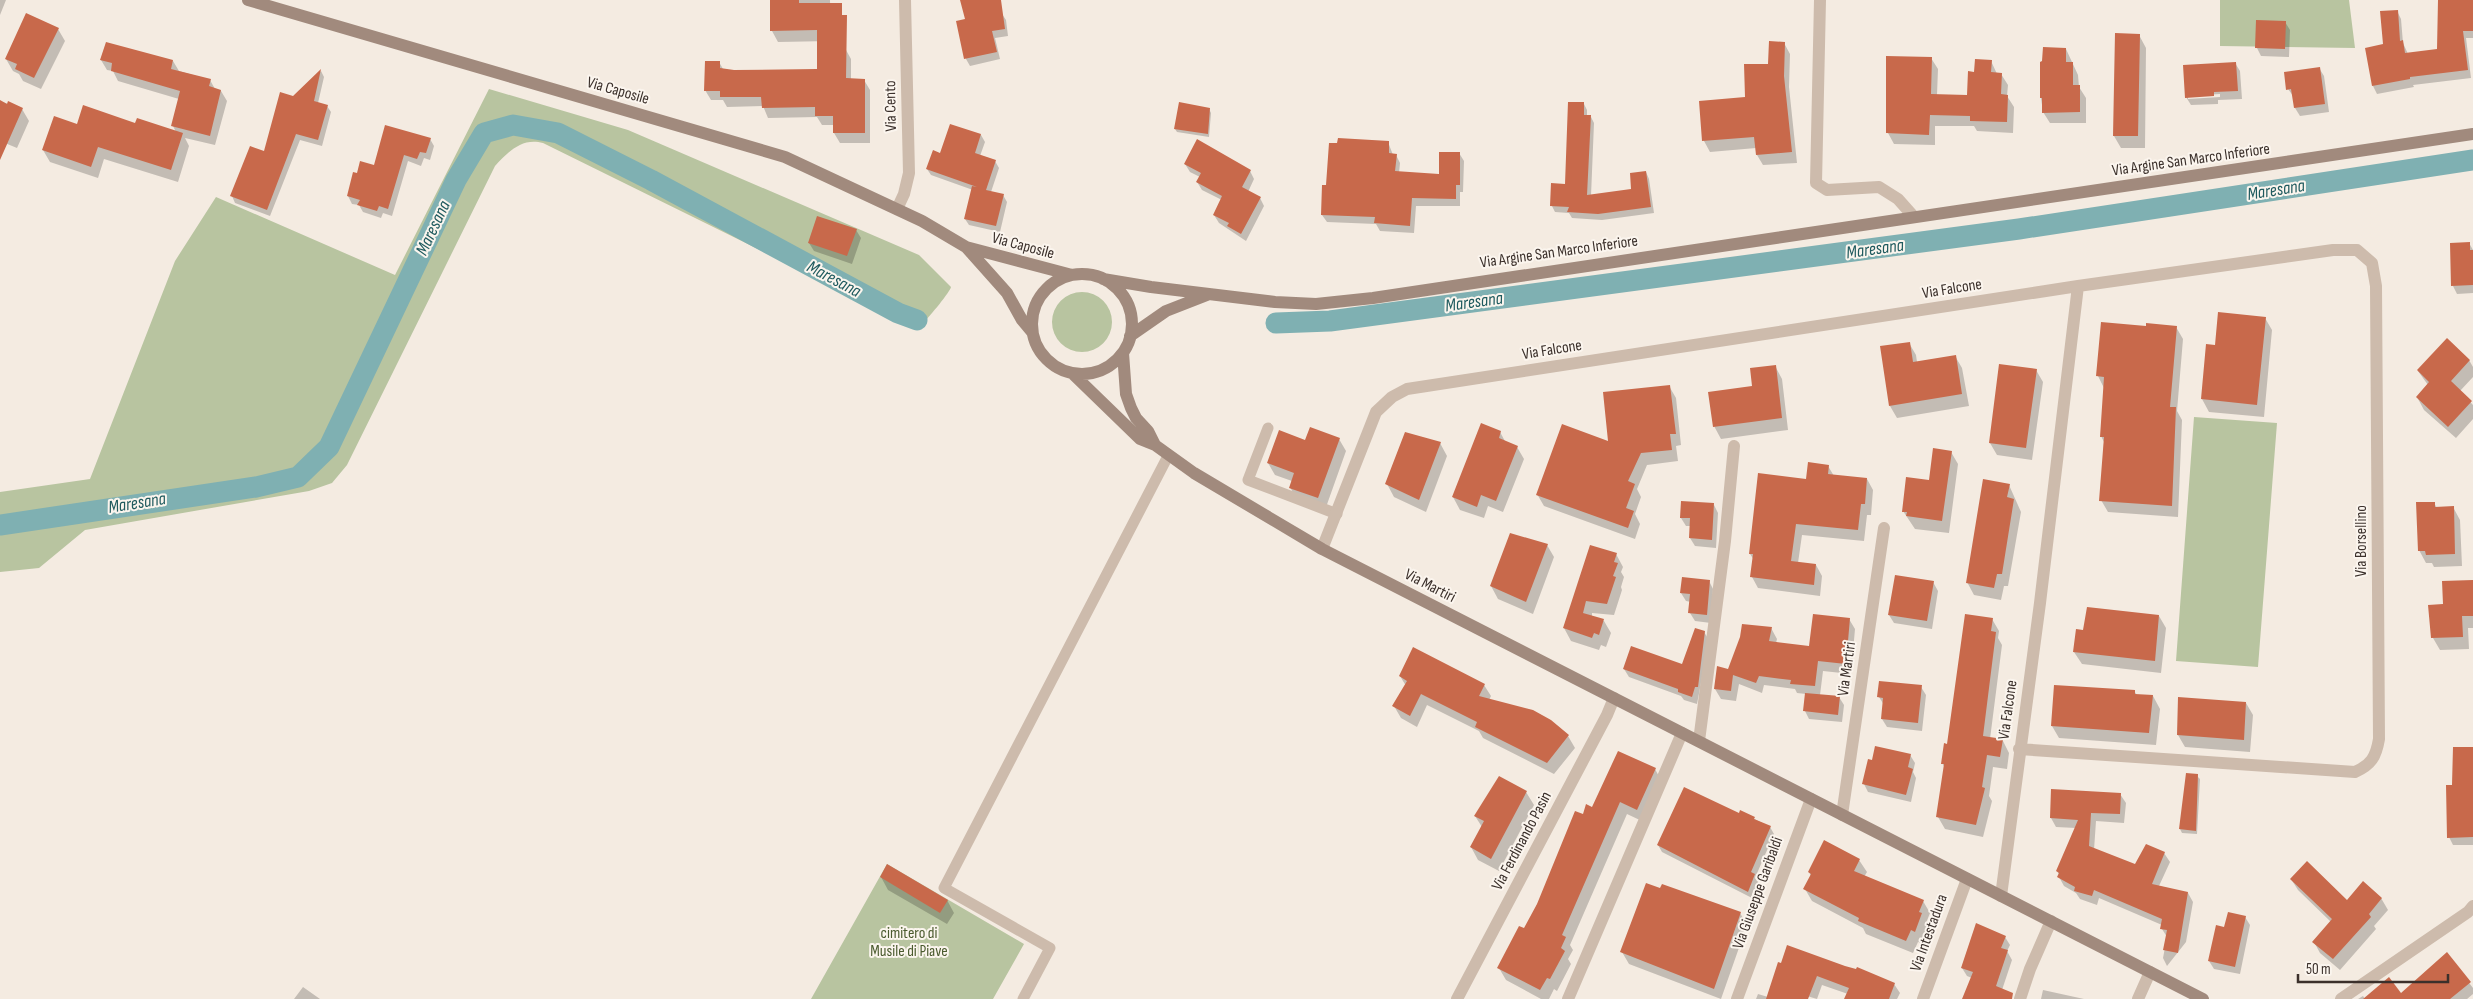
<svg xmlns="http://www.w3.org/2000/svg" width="2473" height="999" font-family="'Sofia Sans Condensed',sans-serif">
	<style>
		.green { fill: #b8c4a0 }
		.shadow { fill: #0003; fill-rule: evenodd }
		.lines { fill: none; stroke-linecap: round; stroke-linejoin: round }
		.canal { stroke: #7fb0b2; stroke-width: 21 }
		.building { fill: #c8694b }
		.lane { stroke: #cdbbac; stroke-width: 11 }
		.street { stroke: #cdbbac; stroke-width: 12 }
		.secondary { stroke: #a18a7d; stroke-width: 12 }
		.labels { text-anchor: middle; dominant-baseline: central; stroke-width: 4; stroke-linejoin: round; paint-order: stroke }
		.street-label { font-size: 16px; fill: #3b302b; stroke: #fbf5ee }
		.park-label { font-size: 16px; fill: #4a5a2e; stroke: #fbf5ee }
		.water-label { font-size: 18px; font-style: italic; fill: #1f5a5e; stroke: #fbf5ee }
	</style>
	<rect width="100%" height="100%" fill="#f4ebe1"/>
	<path class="green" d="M2220,0H2349L2355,48L2220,46Z
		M489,89L628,130L919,255L951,287C950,292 930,316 924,322L912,325L543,143C522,137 508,152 495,166L347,465L332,483L309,491L85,530L39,568L0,572V492L90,479L175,261L216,197L395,275Z
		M1052 322a30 30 0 1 1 60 0a30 30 0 1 1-60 0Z
		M2194,417L2277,423L2258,667L2176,661Z
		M887,864L1024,944L993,999H811Z"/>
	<path class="shadow" d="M0,0H6L0,15Z
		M771,0H830L831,41L778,42L772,31Z
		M962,0H991L1002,14L1006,20L1008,36L995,38L1000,59L970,66L966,59L957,22L966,20Z
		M2439,0H2473V38H2466L2471,78L2413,85L2414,87L2377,94L2373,86L2397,11L2401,19L2403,43L2408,54L2439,50Z
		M2285,22L2290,30L2289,57L2261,56L2257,48Z
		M58,29L65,41L41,89L23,81L19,74L13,71L6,59Z
		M2139,35L2146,48L2145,148H2121L2114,136Z
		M1784,43L1790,54L1789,87L1797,163L1763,165L1757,155L1756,148L1710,152L1704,141L1701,102L1746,99Z
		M2066,49L2078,75L2079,87L2086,98V123H2050L2043,112L2041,98V63Z
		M846,50L851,59V80H864L870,90V143H840L834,133V125H822L817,117L768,118L763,106L727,107L723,100H711L705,90L719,62L723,69L734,71L818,70Z
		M1887,57L1931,58L1938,69L1937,95L1968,96L1975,73L1991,61L1997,74H2001L2008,85L2007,96L2014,107L2013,133L1977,131L1974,126H1935V145L1894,144L1888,133Z
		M101,60L173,61L179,71L210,80L215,89L221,91L227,101L215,145L185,138L189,146L178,182L104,159L98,178L50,162L43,150L78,125L136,124L176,132L173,126L179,99L118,81L113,71L107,70Z
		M2235,63L2240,71L2242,99L2218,100V104L2191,105L2186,97ZM2220,94V97L2188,99V96Z
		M2319,68L2324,76L2329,112L2300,116L2295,108L2294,97L2288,89Z
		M321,71L324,77L318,103L327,106L331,112L322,146L300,140L270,216L235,203L232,196L264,153L293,97Z
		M0,101L22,109L29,121L17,148L0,141Z
		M1584,104L1587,110V116L1591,117L1594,123L1591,196L1632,190L1646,172L1649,179L1654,213L1602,220L1572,218L1569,213L1555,212L1552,206L1566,185Z
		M1209,109L1211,113L1209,137L1177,132L1175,129Z
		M951,125L981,135L985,142L980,156L995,161L999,168L991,192L1003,195L1007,202L1000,232L969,225L965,219L973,190L931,175L927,169L941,154Z
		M430,139L434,146L430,160L424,158L421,166L408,161L392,216L383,213L381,218L363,212L359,205L352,204L348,196L358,175Z
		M1388,142L1393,155H1396L1400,163L1399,173L1440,175L1459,153L1464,161L1463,192H1460V206H1416L1414,233L1380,231L1376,224L1327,222L1322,215L1327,186Z
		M1185,164L1250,171L1254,179L1248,192L1260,198L1264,206L1246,241L1219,223L1214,215L1222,200L1202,190L1197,182L1200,177L1190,172Z
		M856,230L861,238L852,264L814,251L809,243Z
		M2469,243L2473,250V293L2457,294L2453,286Z
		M2265,318L2272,330L2264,417L2209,412L2202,399L2207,346H2216Z
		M2147,327H2176L2183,339L2177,411L2182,420L2178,517L2108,512L2101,500L2104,442L2101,436L2104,388L2098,376Z
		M1909,343L1916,355L1917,362L1955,356L1962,368L1969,406L1897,418L1890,406L1881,347Z
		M2469,360L2473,367V377L2460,391L2473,405V419L2456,438L2424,410L2417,397L2428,385L2418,371Z
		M1775,366L1782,379L1788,430L1721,439L1714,426Z
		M2036,370L2043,382L2032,460L1997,455L1990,443Z
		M1669,386L1676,398L1681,445L1676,446L1678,461L1647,465L1637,489L1641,497L1635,514L1640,524L1635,539L1544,506L1537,494L1610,443Z
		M1500,432L1506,443L1517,447L1524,459L1503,512L1488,506L1484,518L1460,510L1453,497Z
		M1339,439L1346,451L1325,510L1297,500L1290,487L1292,481L1275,475L1268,463L1306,441Z
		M1440,443L1447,456L1426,512L1394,497L1387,484Z
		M1951,452L1958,464L1949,533L1915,529L1903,511L1930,482Z
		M1828,466L1834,476L1867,479L1873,490L1871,515H1867L1864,541L1802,535L1798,563L1816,565L1822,576L1820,596L1758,588L1752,577L1754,560L1750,554L1807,480Z
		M2009,485L2021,512L2008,586H2004L2001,600L1974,595L1967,582Z
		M2434,503L2437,508L2453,507L2460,520L2462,566L2434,567L2432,563H2426L2419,550Z
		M1714,505L1718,513L1716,548L1695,546L1690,538L1691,526H1686L1681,518Z
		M1547,545L1554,557L1533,614L1498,599L1491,586Z
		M1616,554L1623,567L1621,572L1624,577L1621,587L1622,590L1614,615L1592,613V617L1604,621L1611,633L1606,647L1601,645L1599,650L1571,641L1564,628Z
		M1709,581L1713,589L1711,623L1695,621L1690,613L1691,602L1686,601L1681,593Z
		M2473,581V628H2468L2469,649L2440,650L2433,638Z
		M1933,582L1938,591L1932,629L1894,623L1889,615Z
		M2159,616L2166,628L2161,673L2082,664L2074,652L2084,632Z
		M1849,619L1855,629L1851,674L1823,671L1820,695L1839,697L1844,705L1842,722L1809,719L1805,711L1806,694L1797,693L1795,689L1764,685L1762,693L1739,684L1736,701L1721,699L1715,689L1729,670L1771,628L1777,639L1776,643L1810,647Z
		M1992,619L1999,631L1998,638L2002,645L1990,739L2003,741L2009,753L2007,769L1993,767L1989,796L1992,801L1983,837L1945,829L1938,817L1945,768L1942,763Z
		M1704,632L1709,640L1697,704L1684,700L1681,696L1629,677L1624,669L1683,666Z
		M1400,676L1484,685L1491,696L1489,700L1568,736L1575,748L1554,774L1483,738L1479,731L1427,705L1417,727L1401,718L1394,706L1406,686Z
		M1921,687L1926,695L1922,731L1887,727L1882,719L1884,705L1879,697Z
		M2134,691L2137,695L2153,696L2160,709L2156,745L2059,738L2052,726Z
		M2246,703L2253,715L2250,752L2185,747L2178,735Z
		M2473,748V845H2453L2449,837L2453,786Z
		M1910,755L1915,763L1913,772L1916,778L1911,802L1868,792L1864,784L1873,761Z
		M1655,769L1662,782L1644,822L1627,814L1570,945L1573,950L1568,959L1571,964L1557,991L1554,989L1549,999H1541L1506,980L1499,968L1524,930L1583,816Z
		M2197,776L2200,779L2197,834L2182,833L2180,829Z
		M1526,792L1534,805L1499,871L1478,860L1471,847L1482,827L1475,816Z
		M2120,794L2126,803L2124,823L2096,821L2094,850L2136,866L2164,853L2170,862L2159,886L2188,893L2193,902L2186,942L2167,966L2163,958L2167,937L2162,929V925L2099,898L2097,905L2080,899L2076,893L2064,886L2059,877L2058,871L2076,828L2056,827L2051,818Z
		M1741,812L1770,827L1774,834L1755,878L1758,882L1752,898L1662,852L1658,845L1740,814Z
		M1859,860L1867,872L1864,877L1923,901L1930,913L1926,923L1929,927L1922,943L1918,942L1913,953L1866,934L1863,928L1812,901L1805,889L1811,876L1809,872Z
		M881,877L947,900L954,913L947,924L888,890Z
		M2291,879L2347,902L2381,898L2388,910L2374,926L2376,929L2340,970L2320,953L2314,942L2331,922L2298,890Z
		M1740,913L1747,925L1721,999L1629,964L1622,952Z
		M2245,917L2250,925L2240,974L2214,969L2209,961Z
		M2005,937L2010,945L2007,951L2012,960L2002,990L2010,999H1963L1972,978L1967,976L1962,968Z
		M2447,954L2473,988V994L2467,999H2358L2363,996L2365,999L2400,995Z
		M1779,963L1894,984L1900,993L1897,999H1846L1848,994L1822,985L1817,999L1807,996L1806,999H1756L1758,994L1768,997Z
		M303,987L320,999H294Z
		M2043,990L2084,999H2041Z"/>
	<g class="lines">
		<path class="canal" d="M1276,323L1330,321L2019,229L2473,160
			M0,525L256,487L298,477L329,447L456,180L484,133L513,125L558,133L651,180L898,313L917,320"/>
	</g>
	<path class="building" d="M770,0H799V3H842V15H847L846,78L865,79V133H833V116H815V107L762,108L761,97H720V91H704L705,61H720V68L734,70L817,69V30L770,31Z
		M960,0H1001L1005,29L992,31L997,52L964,59L956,21L965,19Z
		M2438,0H2473V31H2463L2468,70L2410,77V79L2372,86L2365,48L2383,44L2380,11L2398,10L2400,41L2403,40L2405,53L2437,49Z
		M26,13L59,28L34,78L15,69L17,64L5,59Z
		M2256,20L2286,21L2285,49L2255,48Z
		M2115,33L2140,34L2138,136H2113Z
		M1769,41L1785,42L1784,76L1792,152L1756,155L1754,137L1702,141L1699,101L1745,97L1744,64H1768Z
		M106,42L173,60L171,69L211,79L209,86L221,90L210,136L171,126L180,91L111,71L112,63L100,60Z
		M2043,47L2066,48V62H2073V85H2080V112L2042,113V98H2040V62L2042,61Z
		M1886,56L1932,57L1931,94L1967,95L1968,71L1974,72L1975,59L1992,60L1991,72L2002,73L2001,94L2008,95L2007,122L1970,121V116L1930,115L1929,135L1886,133Z
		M2236,62L2238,91L2214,92V96L2185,98L2183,65Z
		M2320,67L2325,104L2294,108L2291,89L2286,90L2284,72Z
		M321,69L314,101L328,105L318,140L296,134L267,210L230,196L250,146L264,151L280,92L293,96Z
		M0,100L7,104L8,101L23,108L0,160Z
		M1179,102L1210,108L1208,134L1174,129Z
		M1568,102H1584V115H1591L1587,195L1631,189L1630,173L1646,171L1651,207L1598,214L1567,212L1569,207L1550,206L1551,183L1565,184Z
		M83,105L135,123L137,118L183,133L171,170L98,147L91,167L42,150L54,116L77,124Z
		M950,124L981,134L975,153L996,160L986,190L1004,194L996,226L964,219L972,186L977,187L926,169L933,150L940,153Z
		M385,125L431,138L426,153L420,152L417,159L404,155L388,209L379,206L377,211L357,205L360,200L347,196L353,172L357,173L360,161L374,165Z
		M1338,138L1389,141V153L1397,154L1395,171L1439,174V152H1460V185H1456V199L1412,198L1410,226L1374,223L1375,217L1321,215L1322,185H1326L1329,143H1337Z
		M1197,139L1251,170L1242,187L1261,197L1241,234L1227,226L1229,223L1213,215L1222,196L1196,182L1201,173L1184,164Z
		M817,216L857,229L847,256L808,243Z
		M2470,242V250H2473V285L2451,286L2450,243Z
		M2218,312L2266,317L2257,405L2201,399L2206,344L2215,345Z
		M2101,322L2146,326V323L2177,326L2170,407H2176L2172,506L2099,501L2104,437H2100L2104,377L2096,376Z
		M2447,338L2470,360L2451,381L2472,401L2448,427L2416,397L2429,382L2417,370Z
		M1910,342L1913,362L1956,355L1962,394L1889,406L1880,346Z
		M1999,364L2037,369L2026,448L1989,443Z
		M1776,365L1782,418L1713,427L1708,392L1752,386L1750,368Z
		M1670,385L1676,434H1670L1672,450L1641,453L1628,481L1635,484L1626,508L1634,511L1628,528L1536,495L1562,424L1608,441L1603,392Z
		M1481,423L1501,431L1499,438L1518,446L1496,501L1481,495L1477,507L1452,497Z
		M1310,427L1340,438L1318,498L1289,488L1294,473L1267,463L1279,430L1305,440Z
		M1405,432L1441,442L1419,500L1385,484Z
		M1933,448L1952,451L1942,521L1906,516L1907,512H1902L1906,477L1929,480Z
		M1808,462L1829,465L1828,474L1867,478L1865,504H1861L1858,530L1796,524L1791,561L1816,564L1814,585L1750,577L1753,554H1749L1758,473L1806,479Z
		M1983,479L2010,484L2007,497L2014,499L2002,574H1997L1994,588L1966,583Z
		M1681,501L1714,503L1712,540L1689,538L1690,518H1680Z
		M2416,502H2435V507L2454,506L2455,554L2426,555L2425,551H2418Z
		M1510,533L1548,544L1526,602L1490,586Z
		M1590,545L1617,553L1614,562L1618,563L1613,576L1616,577L1607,604L1586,601L1583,613L1604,619L1599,635L1594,633L1592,638L1563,628Z
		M1895,575L1934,581L1927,621L1888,615Z
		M1682,577L1710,580L1707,615L1688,613L1690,594L1680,593Z
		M2473,580V616H2462L2463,637L2431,638L2428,605L2443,604L2442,581Z
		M2087,607L2159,615L2155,661L2073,652L2076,629L2083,630Z
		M1813,614L1850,618L1846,664L1818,661L1815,686L1790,684L1791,680L1759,676L1756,683L1733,675L1731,691L1714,689L1717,666L1728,669L1740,637L1742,624L1772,627L1769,641L1809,646Z
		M1965,614L1993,618L1991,631L1996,632L1983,736L2003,739L2000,757L1987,755L1982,787L1985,788L1976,825L1936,817L1944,764H1941L1944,743L1947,744Z
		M1695,628L1705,631L1698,687H1695L1692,697L1678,692V689L1623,669L1631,646L1682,664Z
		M1413,647L1485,684L1479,696L1533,710L1551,720L1569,735L1547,763L1475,727L1477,722L1421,694L1410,716L1392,706L1407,681L1399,676Z
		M1879,681L1922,685L1918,723L1881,719L1883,698L1877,697Z
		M2054,685L2135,690V694L2153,695L2149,733L2051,726Z
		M1805,693L1840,696L1838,715L1803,711Z
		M2178,697L2246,702L2244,740L2177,735Z
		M1875,746L1911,754L1908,767L1913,769L1906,795L1862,784L1868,759L1872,760Z
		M2453,747H2473V837L2447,838L2446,785H2452Z
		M1618,751L1656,768L1637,810L1620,802L1562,935L1566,937L1561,948L1565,951L1550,979L1547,978L1540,990L1497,968L1519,926L1524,928L1537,904L1575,811L1583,814L1586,804L1592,807Z
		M2186,773L2198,774L2196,831L2179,829Z
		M1499,776L1527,791L1491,859L1470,847L1484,821L1474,816Z
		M1684,787L1739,813L1740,810L1755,817L1754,819L1771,826L1751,872L1755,874L1748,892L1657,845Z
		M2051,789L2121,793L2120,814L2091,813L2089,846L2135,864L2146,844L2165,852L2152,884L2188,892L2178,953L2163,950L2167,930L2160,929L2162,919L2094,890L2092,896L2074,891L2075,887L2057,877L2059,873L2056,871L2078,820L2050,818Z
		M1824,840L1860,859L1854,871L1924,900L1919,912L1922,913L1915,932L1911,930L1906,941L1858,921L1859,918L1803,889L1811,874L1808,872Z
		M2307,861L2347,900L2363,881L2382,898L2369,914L2371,917L2333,959L2312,942L2332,919L2290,879Z
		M887,864L948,900L940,913L880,877Z
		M1646,883L1660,888L1662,884L1741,912L1714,989L1620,952Z
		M2228,912L2246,916L2235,967L2208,961L2216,925L2224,927Z
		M1976,923L2006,936L2001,948L2008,950L1996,986L2013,993L2012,999H1962L1973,972L1961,968Z
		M1787,945L1845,966L1856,969L1857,967L1895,983L1889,999H1844L1849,988L1817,976L1808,999H1766L1778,962L1781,963Z
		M2447,952L2471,982L2450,999H2363L2389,977L2401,993Z"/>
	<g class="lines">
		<path class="lane" d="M1268,428L1248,480L1337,514
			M1023,999L1050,948L944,888L1168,456"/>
		<path class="street" d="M1820,0L1816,183L1827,190L1879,187L1898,199L1914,217
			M897,209L904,194L909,173L905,0
			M1322,549L1376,412L1392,397L1407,389L2078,286L2040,603L2001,896
			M1699,741L1725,541L1734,446
			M2019,749L2355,772C2371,765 2376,757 2379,739L2376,286L2372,263L2357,250H2333L2078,286
			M1842,815L1884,528
			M1457,999L1607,715L1614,698
			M1568,999L1682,733
			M1737,999L1811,799
			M1923,999L1967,879
			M2020,999L2030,969L2051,921
			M2138,999L2150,972
			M2341,999L2468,912L2473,906"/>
		<path class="secondary" d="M248,0L785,157L922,221L966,247L1072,275
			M966,247L1007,293L1022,320L1032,332
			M1032 324a50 50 0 1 1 100 0a50 50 0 1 1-100 0Z
			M1103,279L1151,287L1275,302L1316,304L1373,298L2473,134
			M1130,336L1166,311L1207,295
			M1123,353L1126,394L1131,408L1136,418L1148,431L1155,445
			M1073,374L1140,439L1155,445L1194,473L1322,549L2203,999"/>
	</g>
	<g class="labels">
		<g class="street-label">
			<text transform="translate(618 91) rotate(16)">Via Caposile</text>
			<text transform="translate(891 106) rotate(-91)">Via Cento</text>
			<text transform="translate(2191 160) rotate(-8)">Via Argine San Marco Inferiore</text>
			<text transform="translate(1023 246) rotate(15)">Via Caposile</text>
			<text transform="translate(1559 252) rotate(-8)">Via Argine San Marco Inferiore</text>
			<text transform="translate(1952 289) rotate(-9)">Via Falcone</text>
			<text transform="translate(1552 350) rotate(-9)">Via Falcone</text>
			<text transform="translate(2361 541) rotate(-90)">Via Borsellino</text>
			<text transform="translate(1430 586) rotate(27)">Via Martiri</text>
			<text transform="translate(1847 669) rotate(-82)">Via Martiri</text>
			<text transform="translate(2008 710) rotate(-82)">Via Falcone</text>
			<text transform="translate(1522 841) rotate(-62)">Via Ferdinando Pasin</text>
			<text transform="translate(1758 893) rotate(-70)">Via Giuseppe Garibaldi</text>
			<text transform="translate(1929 933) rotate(-70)">Via Intestadura</text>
		</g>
		<g class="park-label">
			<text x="909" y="933">cimitero di<tspan x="909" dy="18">Musile di Piave</tspan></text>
		</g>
		<g class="water-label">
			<text transform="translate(2276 190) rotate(-9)">Maresana</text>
			<text transform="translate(433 228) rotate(-65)">Maresana</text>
			<text transform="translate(1875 249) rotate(-8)">Maresana</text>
			<text transform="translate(834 279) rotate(28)">Maresana</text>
			<text transform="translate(1474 302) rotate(-8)">Maresana</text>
			<text transform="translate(137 503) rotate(-9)">Maresana</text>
		</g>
	</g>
	<path d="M2298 974v8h150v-8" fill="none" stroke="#3b302b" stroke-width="2.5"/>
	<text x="2306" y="974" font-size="15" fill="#3b302b" stroke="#fbf5ee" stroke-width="4" paint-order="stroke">50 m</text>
</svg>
